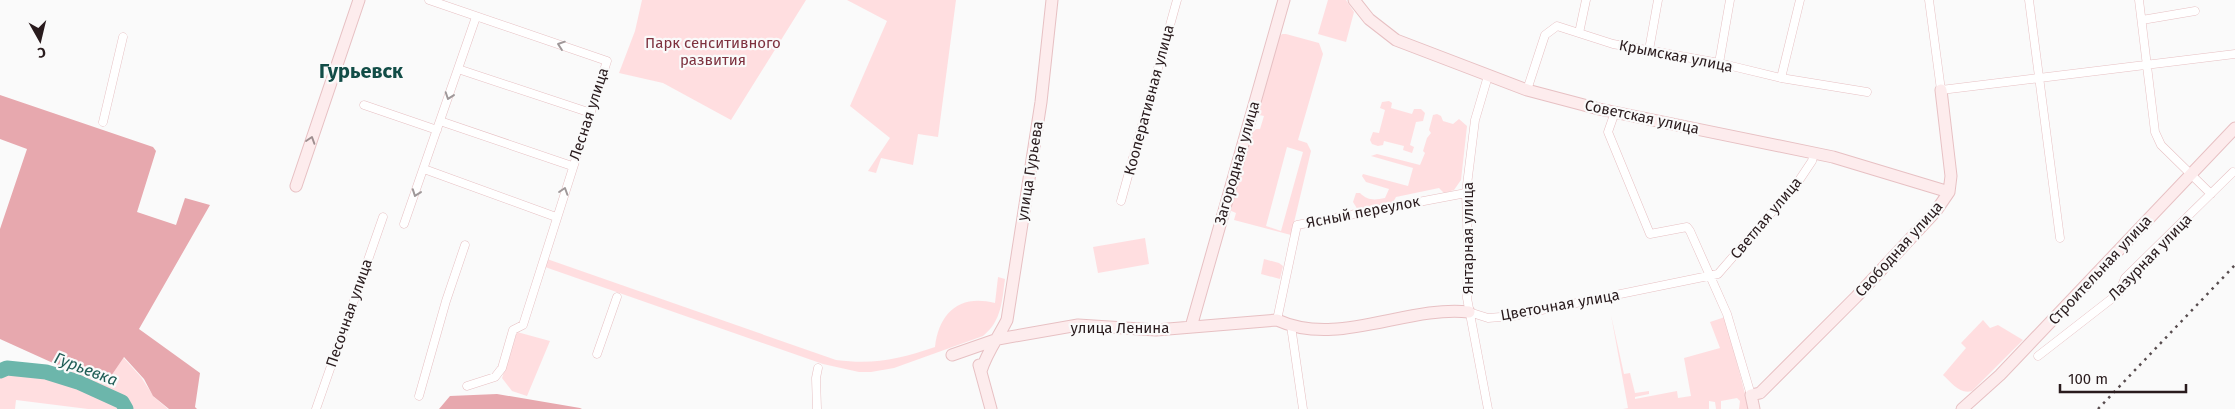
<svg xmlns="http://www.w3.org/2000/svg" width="2235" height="409" font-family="'Fira Sans',sans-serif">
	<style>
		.green { fill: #ffdee0; fill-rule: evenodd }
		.forest { fill: #e7a8ae }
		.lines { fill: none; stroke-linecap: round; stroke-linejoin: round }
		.river { stroke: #6cb6ab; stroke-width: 15 }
		.street-casing { stroke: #e7c0c3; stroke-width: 9 }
		.secondary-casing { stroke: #e7c0c3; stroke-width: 13 }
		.street { stroke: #fff; stroke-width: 8 }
		.secondary { stroke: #fdeced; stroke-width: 11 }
		.rail { stroke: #574c4e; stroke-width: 2.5; stroke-dasharray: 2.5 5; stroke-linecap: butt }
		.oneway { stroke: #9f9899 }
		.oneway2 { stroke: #9e8e8f }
		.labels { text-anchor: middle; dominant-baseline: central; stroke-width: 4.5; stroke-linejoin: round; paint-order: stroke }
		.park-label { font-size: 15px; fill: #7d313e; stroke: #fafafa }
		.street-label { font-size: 15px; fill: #291b1d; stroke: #fafafa }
		.water-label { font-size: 16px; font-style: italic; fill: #205d56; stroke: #fafafa }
		.district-label { font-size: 20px; font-weight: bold; fill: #124d47; stroke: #fafafa }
	</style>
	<rect width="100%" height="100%" fill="#fafafa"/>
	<path class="green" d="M642,0H806L731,120L663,83L619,73L635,31Z
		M847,0H956L938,137L918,134L913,165L881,158L876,173L868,171L890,138L850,106L887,21Z
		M1328,0H1346L1354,12L1346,42L1318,34Z
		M1282,34H1286L1319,43L1323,54L1298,140L1307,143L1311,151L1291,235L1234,220L1236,213L1229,210L1251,134L1256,129H1260L1264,116L1259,115L1258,109L1279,37ZM1287,147L1303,152L1281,231L1266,226Z
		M1389,101L1392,103L1391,108L1412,114L1414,109H1421L1425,113L1423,121L1416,122L1410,145L1414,147L1412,153L1403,150L1404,146L1384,141L1383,145L1378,146L1372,144L1370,140L1373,132L1379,133L1385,110L1380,108L1382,102Z
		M1437,114L1441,116L1443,121L1453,124L1459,119L1467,126L1461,180L1454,190L1444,193L1439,188L1396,197L1392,204L1358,210L1353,202L1356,193H1360C1368,201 1375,200 1385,198L1389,189L1366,182L1362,176L1363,174L1408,186L1413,168L1371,156L1377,154L1420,165L1425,153L1423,151L1427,138L1431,133L1429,130L1433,115Z
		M1145,238L1149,264L1098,273L1093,247Z
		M547,259L836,360C875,365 899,359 935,347C939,313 959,294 995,303L998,277L1005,279C1002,300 1002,321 983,336L894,368L871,372H859L823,364L545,267L544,264Z
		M1264,259L1279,263L1283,266L1280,279L1261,274Z
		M1611,315L1624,374L1630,373L1635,393L1649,391V394L1635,397V399L1677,391L1678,398L1691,396L1684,358L1720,348L1710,322L1725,317L1749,409H1739L1740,401L1737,398L1721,401V409H1716L1715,402L1709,401V409H1623L1628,408Z
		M1983,320L1990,328L1998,325L2023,340L1972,391C1960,395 1951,382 1943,375L1966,348L1961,343Z
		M517,332L550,341L527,396L512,391L502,378Z
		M122,356L141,377L154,397L168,409H88L16,400L15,409H0V364L63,367Z"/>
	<path class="forest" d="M0,95L153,147L156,151L137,212L176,225L185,198L210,205L139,329L200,373L195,407L197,409H169L153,396L144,379L124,357L111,376L64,368L0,339V229L27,149L0,139Z
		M497,394L580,408L582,409H439L450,396Z"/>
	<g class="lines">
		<path class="river" d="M0,371L7,368L46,372L78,382L122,402L126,409"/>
		<g class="street-casing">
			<path id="street" d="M429,0L607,61L523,325L513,330L502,368L495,377L467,386
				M1929,0L1941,90L2235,54
				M2029,0L2060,238
				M2139,0L2155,132L2161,145L2211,194
				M2142,20L2195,11
				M1579,33L1586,0
				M1649,50L1658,0
				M1719,63L1730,0
				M458,69L591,113
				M1488,76L1475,120L1466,193L1468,247L1467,298L1488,409
				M1781,78L1800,0
				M1527,90L1545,35L1557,26L1613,44L1719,63L1781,78L1867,92
				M364,105L437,130
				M1615,112L1608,132L1650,234L1687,227L1690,231L1727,314L1751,395
				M440,121L572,166
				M103,122L123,37
				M424,169L556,217
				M1121,201L1177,0
				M404,224L476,17
				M1469,312L1488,318L1513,316L1718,274L1798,182L1812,161L1814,153
				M1277,320L1297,225L1466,193
				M1291,326L1303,409
				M597,354L617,297
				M2038,356L2119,293L2125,278L2233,172
				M419,396L446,301L465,245
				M316,409L383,217
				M817,409L816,378L818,368"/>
		</g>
		<g class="secondary-casing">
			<path id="secondary" d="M1354,0L1369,19L1396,40L1527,90L1599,109L1833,157L1949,192
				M296,186L359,0
				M1191,327L1284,0
				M952,355L998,339L1078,325L1156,330L1277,320C1338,348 1406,305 1469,312
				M979,365L991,409
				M981,371C987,352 998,338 1007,320L1041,102L1052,0
				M1754,409L1751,395L1760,393L1856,297L1936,211L1949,192L1951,176L1941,90
				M1962,409L2000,375L2235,128"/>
		</g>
		<use href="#street" class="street"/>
		<use href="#secondary" class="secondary"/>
		<path class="rail" d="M2098,409L2235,265"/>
	</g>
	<defs><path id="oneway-chevron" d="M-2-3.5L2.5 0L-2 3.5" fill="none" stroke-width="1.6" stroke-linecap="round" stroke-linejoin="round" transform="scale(1.25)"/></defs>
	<g class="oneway">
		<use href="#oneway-chevron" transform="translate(561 45) rotate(-161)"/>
		<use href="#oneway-chevron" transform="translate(449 96) rotate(109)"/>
		<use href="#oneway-chevron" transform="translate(564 191) rotate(-72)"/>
		<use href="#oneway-chevron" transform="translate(416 193) rotate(110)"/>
	</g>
	<use class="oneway2" href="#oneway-chevron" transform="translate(311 140) rotate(-72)"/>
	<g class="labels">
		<g class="park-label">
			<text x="713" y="43">Парк сенситивного<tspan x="713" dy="17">развития</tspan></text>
		</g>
		<g class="street-label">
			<text transform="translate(1676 56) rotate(11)">Крымская улица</text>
			<text transform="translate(1149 100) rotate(-75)">Кооперативная улица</text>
			<text transform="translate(589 114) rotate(-72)">Лесная улица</text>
			<text transform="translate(1642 117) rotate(12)">Советская улица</text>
			<text transform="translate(1237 163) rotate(-74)">Загородная улица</text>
			<text transform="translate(1030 171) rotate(-81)">улица Гурьева</text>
			<text transform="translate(1363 212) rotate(-11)">Ясный переулок</text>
			<text transform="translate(1766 218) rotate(-50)">Светлая улица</text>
			<text transform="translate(1468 238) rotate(-90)">Янтарная улица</text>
			<text transform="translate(1899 249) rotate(-48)">Свободная улица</text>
			<text transform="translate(2150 257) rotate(-46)">Лазурная улица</text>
			<text transform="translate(2100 270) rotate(-47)">Строительная улица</text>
			<text transform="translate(1560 305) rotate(-10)">Цветочная улица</text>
			<text transform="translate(349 313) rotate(-71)">Песочная улица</text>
			<text x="1120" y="328">улица Ленина</text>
		</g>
		<g class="water-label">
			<text transform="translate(86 369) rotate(21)">Гурьевка</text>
		</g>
		<g class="district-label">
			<text x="361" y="71">Гурьевск</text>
		</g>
	</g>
	<g transform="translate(40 40) rotate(172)" stroke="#fafafa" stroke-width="4" paint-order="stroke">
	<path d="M0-4L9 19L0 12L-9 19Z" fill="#291b1d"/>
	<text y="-8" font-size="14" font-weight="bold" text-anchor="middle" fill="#291b1d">С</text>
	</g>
	<path d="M2060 384v8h126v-8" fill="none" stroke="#291b1d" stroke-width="2.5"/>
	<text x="2068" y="384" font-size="15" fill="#291b1d" stroke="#fafafa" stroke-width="4" paint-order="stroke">100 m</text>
</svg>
